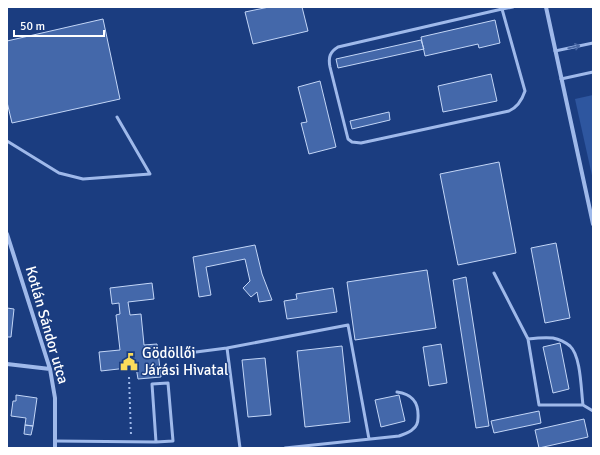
<svg xmlns="http://www.w3.org/2000/svg" width="600" height="455" font-family="Signika,sans-serif">
	<style>
		.green { fill: #2e569f }
		.building { fill: #4468aa; stroke: #c3d6f7 }
		.lines { fill: none; stroke-linecap: round; stroke-linejoin: round }
		.path { stroke: #9fb9ea; stroke-width: 2; stroke-dasharray: 2 3; stroke-linecap: butt }
		.service { stroke: #9fb9ea; stroke-width: 3 }
		.minor { stroke: #9fb9ea; stroke-width: 4 }
		.oneway { stroke: #4968a5 }
		.labels { text-anchor: middle; dominant-baseline: central; stroke-width: 3; stroke-linejoin: round; paint-order: stroke }
		.street-label { font-size: 15px; fill: #fff; stroke: #1b3d80 }
		.poi-label { font-size: 15px; fill: #fff; stroke: #1b3d80; text-anchor: start }
	</style>
	<rect width="100%" height="100%" fill="#1b3d80"/>
	<path class="green" d="M593,95V180L575,99Z"/>
	<path class="building" d="M269,7H302L308,31L253,44L245,12Z
		M103,19L120,99L12,123L7,102V41Z
		M495,20L500,43L479,48L478,44L425,56L421,37Z
		M421,40L424,49L338,68L336,59Z
		M491,74L497,101L443,112L438,86Z
		M320,81L336,147L309,154L301,123L307,122L298,87Z
		M389,112L390,120L352,129L350,121Z
		M499,162L516,253L458,265L440,174Z
		M556,243L570,318L545,323L531,248Z
		M255,245L262,274L272,300L259,302L257,292L251,297L243,288L250,281L245,259L206,267L211,295L199,297L193,257Z
		M427,270L436,328L355,340L347,282Z
		M466,277L489,426L476,428L453,280Z
		M152,283L154,299L128,302L130,315L141,314L144,345L157,344L161,377L138,379L136,367L101,371L99,352L120,350L116,315L120,314L119,303L112,304L110,288Z
		M333,288L337,312L287,319L284,301L297,299L296,294Z
		M7,308L14,309L11,337H7Z
		M560,343L569,389L553,393L543,347Z
		M441,344L447,383L429,386L423,347Z
		M342,346L350,422L305,427L297,351Z
		M265,358L271,415L248,417L242,360Z
		M16,395L37,398L33,426L25,425L26,418L11,416L13,401H16Z
		M399,395L405,421L381,427L375,400Z
		M539,411L541,423L494,433L491,421Z
		M584,419L588,437L539,448L535,430Z
		M25,425L33,426L31,435L24,434Z"/>
	<g class="lines">
		<path class="path" d="M129,377L131,435"/>
		<path class="service" d="M502,9L525,91C522,100 518,107 509,111L361,143L352,142L348,139L330,67C328,57 330,52 338,47L502,9L513,7
			M555,51L593,43
			M561,79L593,72
			M7,141L59,173L83,179L150,174L117,117
			M494,273L528,339L539,405H583L593,411
			M528,339C536,338 545,337 553,338C558,339 565,342 570,346C581,356 581,390 583,405
			M165,356L227,348
			M55,441L156,442L152,384L168,383L173,441L156,442
			M240,448L227,348L348,325L369,439
			M285,448L399,436C404,434 409,433 413,429C417,426 418,422 418,418C419,402 412,394 397,392"/>
		<path class="minor" d="M546,7L593,224
			M7,234L50,369L55,398V448
			M7,364L50,369"/>
	</g>
	<defs><path id="oneway-shaft" d="M-6 0H5M1.5-3L5.5 0L1.5 3" fill="none" stroke-width="1.6" stroke-linecap="round" stroke-linejoin="round"/></defs>
	<use class="oneway" href="#oneway-shaft" transform="translate(574 47) rotate(-13)"/>
	<defs>
		<g id="civic-bare" transform="scale(1.38)"><path d="M-.6-6.5H3V-4.5H.6V-3L4-1V1h2V6H-6V1h2V-1L-.6-3ZM-1.2 2.5V6h2.4V2.5Z" fill="#fbdc5b" stroke="#1b3d80" stroke-width="2.5" paint-order="stroke"/></g>
	</defs>
	<g fill-rule="evenodd">
		<use href="#civic-bare" x="129" y="362"/>
	</g>
	<g class="labels">
		<g class="street-label">
			<text transform="translate(47 325) rotate(74)">Kotlán Sándor utca</text>
		</g>
		<g class="poi-label">
			<text x="142" y="353">Gödöllői<tspan x="142" dy="17">Járási Hivatal</tspan></text>
		</g>
	</g>
	<rect width="600" height="455" fill="none" stroke="#ffffff" stroke-width="16"/>
	<path d="M14 30v6h90v-6" fill="none" stroke="#ffffff" stroke-width="2"/>
	<text x="20" y="30" font-size="12" fill="#ffffff" stroke="#1b3d80" stroke-width="3" paint-order="stroke">50 m</text>
</svg>
